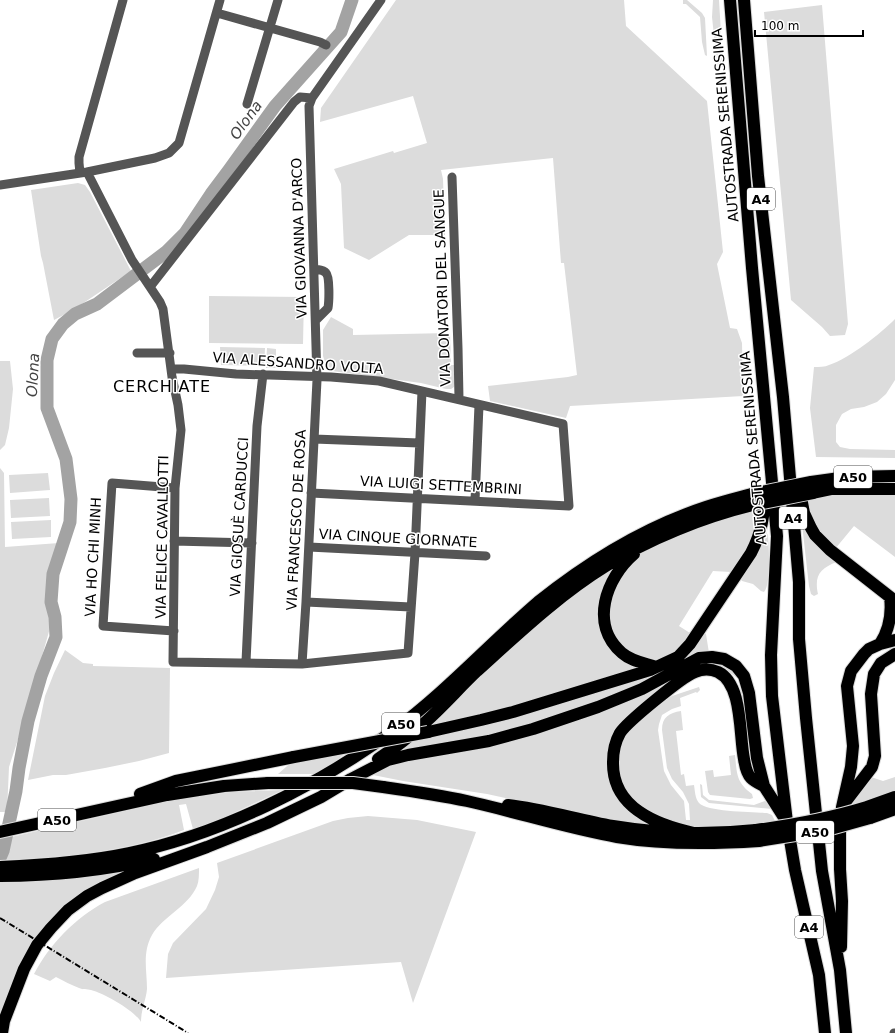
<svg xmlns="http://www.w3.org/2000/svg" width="895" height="1033" font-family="'DejaVu Sans',sans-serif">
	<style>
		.green { fill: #dcdcdc }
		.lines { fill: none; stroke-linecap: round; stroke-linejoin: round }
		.river { stroke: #a3a3a3; stroke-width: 13 }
		.highway-casing { stroke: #dbdbdb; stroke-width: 14 }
		.minor { stroke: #555; stroke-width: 9 }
		.highway { stroke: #000; stroke-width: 12 }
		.rail { stroke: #000; stroke-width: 2; stroke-dasharray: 6 2 1 2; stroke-linecap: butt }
		.highway-bridge-casing { stroke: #dbdbdb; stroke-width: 14; stroke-linecap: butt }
		.highway-bridge { stroke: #000; stroke-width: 12 }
		.labels { text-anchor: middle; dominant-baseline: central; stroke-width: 3; stroke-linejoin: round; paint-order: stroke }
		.shield { fill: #fff; stroke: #4c4c4c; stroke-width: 1 }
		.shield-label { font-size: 13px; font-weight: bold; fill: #000 }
		.street-label { font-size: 14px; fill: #000; stroke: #fff }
		.water-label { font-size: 15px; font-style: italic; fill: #444; stroke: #fff }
		.quarter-label { font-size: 16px; letter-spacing: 1px; fill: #000; stroke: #fff }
	</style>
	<rect width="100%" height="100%" fill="#fff"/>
	<path class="green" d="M396,0H624L626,26L707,101L723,252L717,264L730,328L737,329L742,343L743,396L570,406L566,418L490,401L488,386L568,377L577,375L564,263H561L553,158L441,170L443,179L445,235H409L369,260L344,248L341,184L334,169L393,151L394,153L427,143L413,96L320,122L321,108Z
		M683,0H687L702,13L705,18L707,56L705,55L702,42L700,17L686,4H683Z
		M713,0H719L723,67H718L717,64L712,17Z
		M822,5L848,324L845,335L830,336L822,327L791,300L764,12Z
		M78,183L85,185L90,192L131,271L73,310L54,320L43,263L41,256L31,190Z
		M209,296L304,297L303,344L209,343Z
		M331,317L353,329V335L450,333L451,365H455V383L454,387L451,389H446L421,383L332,371L327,368L323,356V330Z
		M895,319V380L886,394L877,402L864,407L851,409L842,414L836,425V442L840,447L850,449L895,450V458L816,457L810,408L814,367C819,367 825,367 829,365C850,358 880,334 895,319Z
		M220,347L265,348L264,366L221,365Z
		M267,348L276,349V368H266Z
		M0,361H10L13,389L9,428L5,445L0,450Z
		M0,468L4,473L5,547L59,543L46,589L50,628L20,733L9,767L7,812H0Z
		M48,473L50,490L10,493L9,475Z
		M831,493H895V557L854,526L835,549L817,532L804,498Z
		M49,498L50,516L11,518L10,500Z
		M758,507C758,534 745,551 731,572L713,571L679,626L690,633V635L677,651L663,658L656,660H648L623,649L609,629L611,591L637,556L662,540Z
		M51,520V537L12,539L11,522Z
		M804,523L837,562C820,568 814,576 818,594L814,596L811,594L809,586L802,524Z
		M766,533L768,535C769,546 771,585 764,592L761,591L753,584L742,581L740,578Z
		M618,562L599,619L637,666V669L500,712L426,727L460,694L559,604Z
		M704,634H706L709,653L646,684L520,729L405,751L402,748L414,738L684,659L693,650Z
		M65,650L83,663L93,664V666L170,668L169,753L139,761L105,768L66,775H53L28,780L45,696L54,673Z
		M713,660L733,669L737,676L736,677C722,666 715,660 696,666L631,717L609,772L653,826L573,813L487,794L403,781L368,774L395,761L470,749L696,663Z
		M699,687L700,690L697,693L696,692L680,698L681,706L672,709L662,715L659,724L658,730L664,771L671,785L684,801L686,820H690L689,804L683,792L672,779L667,768L662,730C662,717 669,713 681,711L683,730L676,731L681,775L684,774L686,786L694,785C695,791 695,798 699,803C707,812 753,812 767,813L772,815L776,823L705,830L673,824L637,805L621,785L618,752L626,733L661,703L672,696Z
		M348,751L336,761L314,774H278L294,760Z
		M735,755C737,774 736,782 752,794L753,798L750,799L710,795L708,792L705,771L713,770L714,777L731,775L729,756Z
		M871,777L883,781L895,777V793L851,807L853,801Z
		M700,784L702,785L703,795L709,800L754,805L765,801L772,809L709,803L701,797Z
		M283,790L225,817L193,829L186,804L179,805L184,830C127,852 65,857 4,860L11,837L169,801L231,792Z
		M368,816L417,820L476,832L413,1003L401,962L166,978L168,954L173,943L206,909L215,890L219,877L217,863L333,821L348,818Z
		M199,868C199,874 199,881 197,886C188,907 163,916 152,935C142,953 147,970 147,989C146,1000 141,1010 141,1022C135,1011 104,993 91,990C87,989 83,990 79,988C71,985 64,981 56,977L50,981L34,974C50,944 75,918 105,902Z
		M131,869L62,911L0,1025V883C45,882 88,878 131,869Z"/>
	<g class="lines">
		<path class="river" d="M0,858L3,851L16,791L19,768L28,721L41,676L56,637L55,617L51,602L53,574L70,522L71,499L66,459L47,408V360L52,339L63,324L75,314L97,304L166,252L185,233L211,194L229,170L275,106L341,32L352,0"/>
		<g class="highway-casing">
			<path id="highway" d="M730,0L752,268L777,536L771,655L772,696L787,822L795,870L819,975L825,1033
				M744,0L758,176L783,397L799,582V639L806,718L822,871L840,970L846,1033
				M811,482L847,477L895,476
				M799,487L804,513L811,528L815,535L830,550L895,601
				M813,493L832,489H895
				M634,554C606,578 589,625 622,653C631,661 644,663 656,667
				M880,644C889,630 892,613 890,597
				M428,732L481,720L513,712L650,670L678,657L690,644L751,553C762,532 764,516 765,493
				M378,759C393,749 408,738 421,726C441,709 458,689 477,671C518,634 559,595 606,566C648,539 704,517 753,505
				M383,787C411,791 439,795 467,801C517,812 566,828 617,837C664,845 712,844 759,841
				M140,794L176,781L294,757
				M846,801L872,767L875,756L871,694L874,674L881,663L895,654
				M508,805C544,809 578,820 613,826C661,834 709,835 756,830
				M867,807L895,797
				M870,818L895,809
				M0,832L167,795L224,786L268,783
				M694,833C657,825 612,808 613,762C613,752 615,742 620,733C627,722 683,676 695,672C702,669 711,669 718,672C743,684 739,735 744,759C745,765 746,773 751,778C755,782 760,784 764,786
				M0,867C43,865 86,862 129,853C220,835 318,785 393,731C445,693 489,644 538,602C588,562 645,527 706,507C721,502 737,498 752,494
				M0,876C52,876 103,871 154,859
				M841,947L842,901L840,869V833L842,807L851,767L853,746L847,686L851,671L864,654L869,649L880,644L895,640
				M2,1033L4,1021L24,969L37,945L51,928L68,910L87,896L102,888L135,873L207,847L267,823L321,797L351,779L388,760L408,755L489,741L533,729L598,707L642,689L699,658L712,657L724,659L736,666L744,676L749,693L757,758L764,786L785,819"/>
		</g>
		<path class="minor" d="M217,13L320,42L326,45
			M247,104L278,0
			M87,172L155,158L169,153L179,143L220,0
			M80,173L79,163V157L123,0
			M452,177L458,348L459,399
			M0,185L87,172L132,260L160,302L163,309L172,377L178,405L181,430L175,488L173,662L302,664L408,653L415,553L422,391
			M314,269C318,270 323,269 326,273C330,277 329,302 328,308L316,320
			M150,287L294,102L300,97L312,98
			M137,353H170
			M171,369H184L236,374L331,377L379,381L563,424L569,506L311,493
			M314,439L419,443
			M475,501L479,405
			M174,541L252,543
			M309,547L486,556
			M306,602L411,607
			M174,631L103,626L112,483L175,488
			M246,662L257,426L263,374
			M302,664L306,602L317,380L309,106L312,98L381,0
			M894,1033H895"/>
		<use href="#highway" class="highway"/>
		<path class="rail" d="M0,918L188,1033"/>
		<g class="highway-bridge-casing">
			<path id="highway-bridge" d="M752,494L811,482
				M753,505L813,493
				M294,757L428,732
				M268,783H353L383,787
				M756,830C794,825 831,818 867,807
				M759,841L827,830L870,818"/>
		</g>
		<use href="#highway-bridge" class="highway-bridge"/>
	</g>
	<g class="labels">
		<g class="shield">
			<rect x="747" y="188" width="28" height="22" rx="3"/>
			<rect x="834" y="466" width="38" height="22" rx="3"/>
			<rect x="779" y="507" width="28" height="22" rx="3"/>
			<rect x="382" y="713" width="38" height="22" rx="3"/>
			<rect x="38" y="809" width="38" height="22" rx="3"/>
			<rect x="796" y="821" width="38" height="22" rx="3"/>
			<rect x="795" y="916" width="28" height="22" rx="3"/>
		</g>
		<g class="shield-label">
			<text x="761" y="199">A4</text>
			<text x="853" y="477">A50</text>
			<text x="793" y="518">A4</text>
			<text x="401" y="724">A50</text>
			<text x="57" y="820">A50</text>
			<text x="815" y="832">A50</text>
			<text x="809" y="927">A4</text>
		</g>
		<g class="street-label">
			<text transform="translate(725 125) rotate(-95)">AUTOSTRADA SERENISSIMA</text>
			<text transform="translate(299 238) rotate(-92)">VIA GIOVANNA D'ARCO</text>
			<text transform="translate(442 288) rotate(-92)">VIA DONATORI DEL SANGUE</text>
			<text transform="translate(298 363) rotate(4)">VIA ALESSANDRO VOLTA</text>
			<text transform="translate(753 448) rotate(-95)">AUTOSTRADA SERENISSIMA</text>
			<text transform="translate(441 485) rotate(3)">VIA LUIGI SETTEMBRINI</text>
			<text transform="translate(239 517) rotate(-87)">VIA GIOSUÈ CARDUCCI</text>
			<text transform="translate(296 520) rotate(-87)">VIA FRANCESCO DE ROSA</text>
			<text transform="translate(162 537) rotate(-89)">VIA FELICE CAVALLOTTI</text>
			<text transform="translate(398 538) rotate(3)">VIA CINQUE GIORNATE</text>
			<text transform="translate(93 557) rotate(-87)">VIA HO CHI MINH</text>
		</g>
		<g class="water-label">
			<text transform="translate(246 120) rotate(-54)">Olona</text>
			<text transform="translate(33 375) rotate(-87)">Olona</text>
		</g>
		<g class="quarter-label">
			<text x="162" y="386">CERCHIATE</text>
		</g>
	</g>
	<path d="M755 30v6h108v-6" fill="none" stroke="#000000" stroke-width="2"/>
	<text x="761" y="30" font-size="12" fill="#000000" stroke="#ffffff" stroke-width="3" paint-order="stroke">100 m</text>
</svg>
